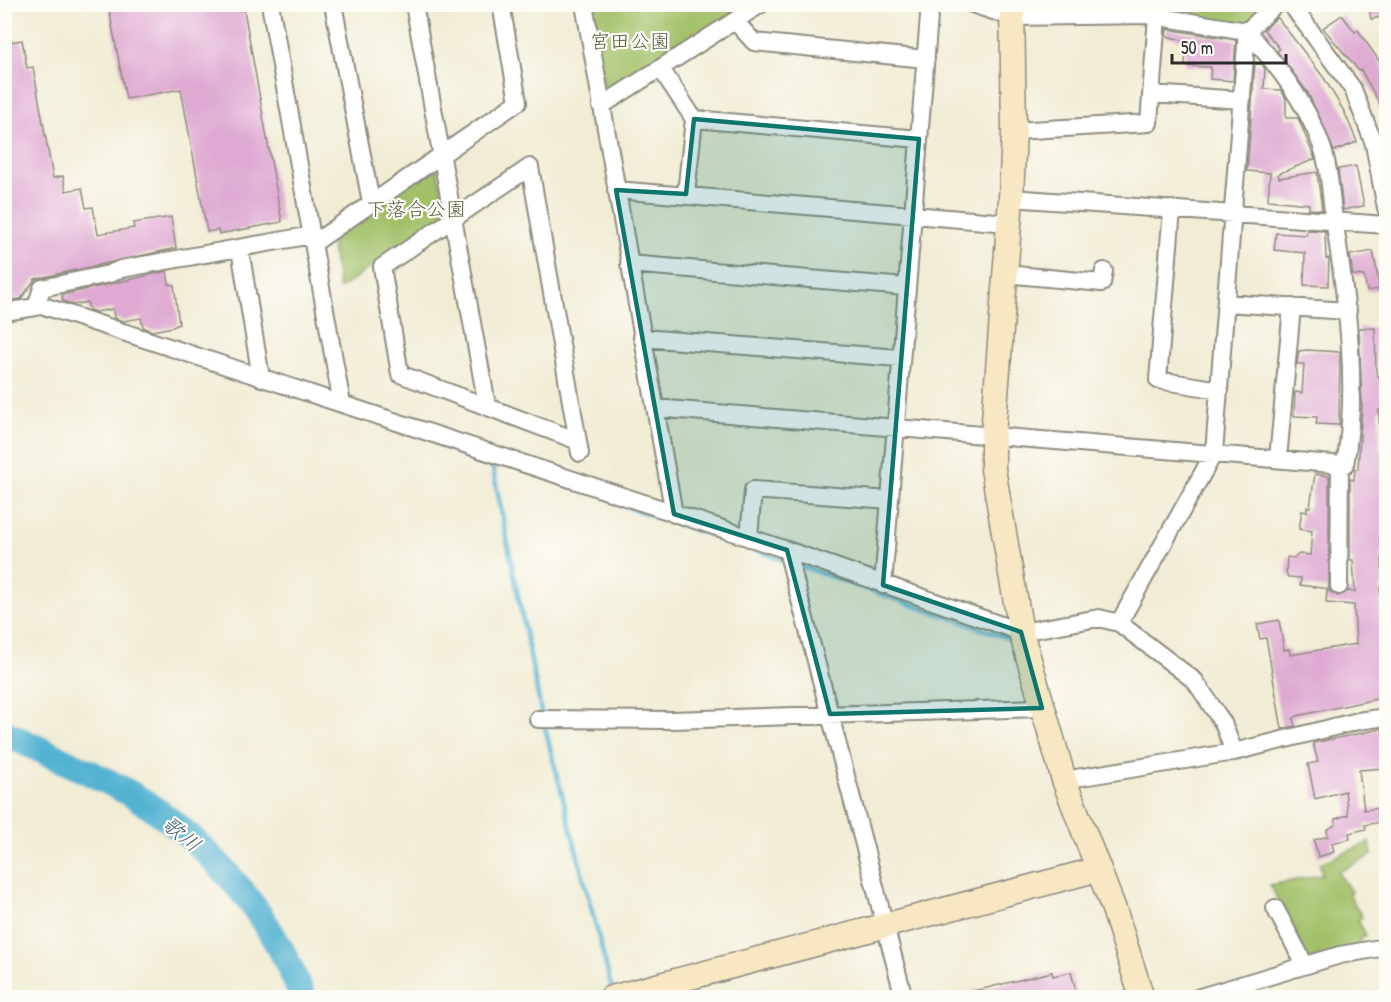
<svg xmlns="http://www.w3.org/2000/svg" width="1391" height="1002" font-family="'Patrick Hand','Klee One',sans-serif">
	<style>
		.green { fill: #a2c068; stroke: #66764a; stroke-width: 1.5 }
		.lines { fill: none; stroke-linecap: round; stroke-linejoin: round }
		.stream { stroke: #52b2d1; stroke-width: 4.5 }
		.river { stroke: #52b2d1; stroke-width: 27 }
		.building { fill: #dfaad2 }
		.street-casing { stroke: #8e8c80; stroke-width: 20 }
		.secondary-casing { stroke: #8e8c80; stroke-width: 27 }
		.street { stroke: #fff; stroke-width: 16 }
		.secondary { stroke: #f7e8c3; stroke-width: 24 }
		.marked { fill: #0f766e; fill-opacity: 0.2; stroke: #0f766e; stroke-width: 4.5; stroke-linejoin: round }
		.labels { text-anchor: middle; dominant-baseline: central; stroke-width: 4.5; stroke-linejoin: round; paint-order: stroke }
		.park-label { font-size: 20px; fill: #555f40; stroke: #fdfcf7 }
		.water-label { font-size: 21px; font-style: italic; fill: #3b616d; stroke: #fdfcf7 }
	</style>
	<rect width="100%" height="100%" fill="#fdfcf7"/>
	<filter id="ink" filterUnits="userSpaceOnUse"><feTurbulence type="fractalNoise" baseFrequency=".0167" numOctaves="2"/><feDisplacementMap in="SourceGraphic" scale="12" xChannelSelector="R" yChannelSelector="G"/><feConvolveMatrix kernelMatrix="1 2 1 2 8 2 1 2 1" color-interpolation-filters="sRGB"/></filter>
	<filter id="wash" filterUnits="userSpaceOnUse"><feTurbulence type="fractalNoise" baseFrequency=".008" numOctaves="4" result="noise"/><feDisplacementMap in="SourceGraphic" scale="24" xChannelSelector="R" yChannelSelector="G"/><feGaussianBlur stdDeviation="1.35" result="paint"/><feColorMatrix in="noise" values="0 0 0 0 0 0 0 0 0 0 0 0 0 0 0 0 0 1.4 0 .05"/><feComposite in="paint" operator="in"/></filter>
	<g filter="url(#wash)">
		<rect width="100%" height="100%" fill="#f1ecd4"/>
		<path class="green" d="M590,4L748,5L612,94L603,90Z
			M1186,5H1267L1243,27L1184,18Z
			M436,163L447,215L339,289L331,239Z
			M1370,842L1372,855L1338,872L1351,892L1349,894L1362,917L1358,920L1366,935L1359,939L1363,946L1309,959L1270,885L1322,875L1320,863Z"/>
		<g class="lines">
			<path class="stream" d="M491,459L542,716
				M619,504L784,560
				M795,564L1014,640
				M544,724L612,989"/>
			<path class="river" d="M4,733C43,751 82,768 120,788C184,822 245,884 280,948C289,964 296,981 303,998"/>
		</g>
		<g id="blocks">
			<path class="building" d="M108,4H243L282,222L219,234L218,230L207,232L181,89L126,99Z
				M1368,4H1386V16L1371,19Z
				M1342,15L1355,32L1358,30L1386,71V116L1361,70L1359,71L1323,28Z
				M1277,17L1324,78L1345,113L1357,142L1334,151L1308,93L1277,51L1280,49L1264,30Z
				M1167,29L1236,40L1233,81L1210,79L1211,67L1185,66L1186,41L1166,36Z
				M22,40L27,68L33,67L53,178L63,176L66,191L82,188L86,208L93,207L98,234L134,228L133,223L171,217L176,248L35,279L21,299L4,301V43Z
				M1255,64H1262L1265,69L1264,89L1281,90L1286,99V118H1298L1315,159L1278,174L1279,178L1317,172L1322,210L1309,209V204L1268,200L1270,173L1247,171Z
				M1356,166L1364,206L1343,210L1338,169Z
				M1307,230L1325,231L1326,259L1329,258L1328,286L1304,285L1305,253L1274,250L1276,233L1306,235Z
				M1373,251L1380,289L1367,291L1364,276L1353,275L1350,255Z
				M167,271L169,284L174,285L179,324L173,327L152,331L143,327L141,318L123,321L114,318L113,309L96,312L89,310L87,302L73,305L63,301L62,295Z
				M1359,328H1375L1376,372L1377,376H1386V397H1383V410H1379L1380,451H1386V555H1382L1383,587L1380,588L1384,635H1386V697L1297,716L1293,719L1295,726L1282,729L1266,638L1260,639L1257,624L1279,620L1284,650L1289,649L1290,655L1356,644L1354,605L1326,603L1327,590L1338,596L1348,591L1355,592L1353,560H1350V479L1354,480L1355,469H1358L1362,405Z
				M1307,350L1340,352L1339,425L1316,424L1317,417L1294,416L1295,392L1302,393L1304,364H1297L1299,351Z
				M1315,474L1329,476V589L1300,585L1301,578L1288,577L1286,573L1287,557L1294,558L1299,554L1310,555L1312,531L1299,529L1302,511L1307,512V507H1310Z
				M1386,728V768L1359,770L1364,810L1386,807V821L1365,825L1366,829L1349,833L1350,839L1332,843L1334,852L1318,857L1314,840L1328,836L1327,830L1336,824L1335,819L1348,815L1345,791L1315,799L1308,764L1318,762L1313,743Z
				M1052,972L1053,976L1071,972L1076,991L1059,998H967L966,993Z"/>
		</g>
	</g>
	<g filter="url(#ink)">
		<use href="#blocks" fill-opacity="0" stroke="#8e8c80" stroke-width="1.5"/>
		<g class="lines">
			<g class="street-casing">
				<path id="street" d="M270,4L342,404L787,550L1021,632L1099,618L1119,623L1195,681L1223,723L1234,752
					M333,4L371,202
					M414,4L487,405
					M584,4L674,514
					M972,4L1011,17L1147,15L1247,31L1276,4
					M1291,4L1353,89L1374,144L1386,208
					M735,21L754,42L926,59
					M661,69L694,119L686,194
					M1151,94L1242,100
					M601,106L761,4
					M694,119L919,139
					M1014,131L1149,123L1157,16
					M616,190L1008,223
					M1011,198L1386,225
					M1172,209L1158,380L1220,390
					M314,243L518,102L501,4
					M240,249L261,378
					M629,264L906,287
					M1005,274L1102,283L1104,271
					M1226,303L1348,311
					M36,307L41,305L342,404
					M4,312L36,307L42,288L109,274L121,269L312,235
					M642,338L899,358
					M655,408L1345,465C1359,385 1347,304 1335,225C1330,199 1331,170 1321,144C1306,102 1277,65 1247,31
					M578,441L400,374L382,267L530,167L580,453
					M1278,459L1292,307
					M749,538L753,490L890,500
					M787,550L904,998
					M883,585L930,4
					M1339,586L1340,464
					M1119,623L1214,453L1247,31
					M538,719L672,720L1042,708
					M1064,780L1234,752L1358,721L1386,717
					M1275,908L1305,965
					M1197,998L1340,955L1386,947"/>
			</g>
			<g class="secondary-casing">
				<path id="secondary" d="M1012,4L1014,131L1011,198L993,435V469L1021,632L1064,780L1115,912L1142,998
					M611,998L1099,869"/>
			</g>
			<use href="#street" class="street"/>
			<use href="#secondary" class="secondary"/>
		</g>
	</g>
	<path class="marked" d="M694,119L919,139L883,585L1021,632L1042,708L830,714L787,550L674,514L616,190L686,194Z"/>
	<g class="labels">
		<g class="park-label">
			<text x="630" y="40">宮田公園</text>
			<text x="416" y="208">下落合公園</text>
		</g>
		<g class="water-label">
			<text transform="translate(182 834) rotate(40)">歌川</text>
		</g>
	</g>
	<rect width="1391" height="1002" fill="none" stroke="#fdfcf7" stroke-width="24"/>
	<path d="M1172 54v9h114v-9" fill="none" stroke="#2b2b2b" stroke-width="3"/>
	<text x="1181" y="54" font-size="18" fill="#2b2b2b" stroke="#fdfcf7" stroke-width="4.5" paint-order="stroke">50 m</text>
</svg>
